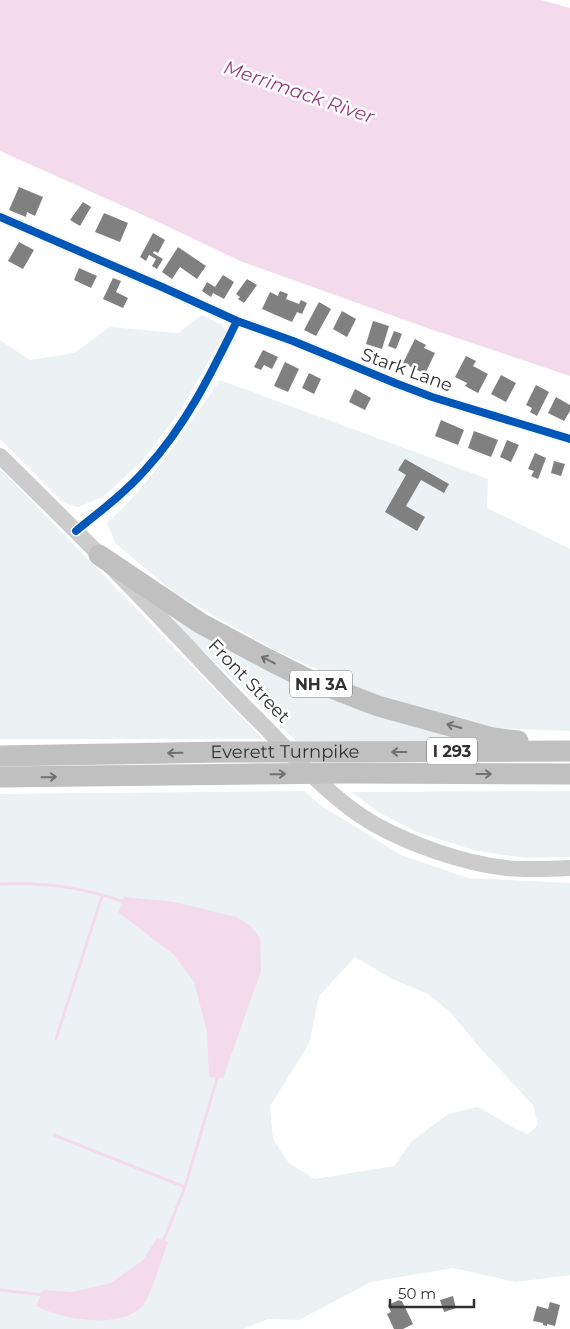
<svg xmlns="http://www.w3.org/2000/svg" width="570" height="1329" font-family="Montserrat,sans-serif">
	<style>
		.green { fill: #ecf1f4; fill-rule: evenodd }
		.water { fill: #f3dbeb }
		.lines { fill: none; stroke-linecap: round; stroke-linejoin: round }
		.stream { stroke: #f3dbeb; stroke-width: 3 }
		.building { fill: #808080 }
		.street { stroke: #d0d0d0; stroke-width: 11 }
		.secondary { stroke: #ccc; stroke-width: 16 }
		.highway { stroke: #c0c0c0; stroke-width: 21 }
		.cycleway-casing { stroke: #fff; stroke-width: 11 }
		.cycleway { stroke: #0057b8; stroke-width: 8 }
		.oneway { stroke: #717171 }
		.labels { text-anchor: middle; dominant-baseline: central; stroke-width: 5; stroke-linejoin: round; paint-order: stroke }
		.shield { fill: #fff; stroke: #6f6f6f; stroke-width: 1 }
		.shield-label { font-size: 16px; font-weight: bold; fill: #313131 }
		.street-label { font-size: 18px; fill: #313131; stroke: #fff }
		.water-label { font-size: 19px; font-style: italic; fill: #973c7a; stroke: #fff }
	</style>
	<rect width="100%" height="100%" fill="#fff"/>
	<path class="green" d="M202,315L222,325L226,331L180,411L143,460L103,497L78,507L64,503L0,439V340L30,360L74,353L110,327L178,333Z
		M220,380L488,479L487,508L570,549V731L496,728L380,698L273,649L176,594L115,543L107,523C153,482 185,430 220,380Z
		M0,469L263,739H0Z
		M152,601L456,735V741H296Z
		M305,791L320,805L401,855L468,878L570,883V1275L516,1282L453,1268L371,1282L299,1320L268,1319L243,1329H0V794ZM355,957L392,979L428,994L451,1013L480,1048L533,1105L538,1125L528,1134L518,1130L478,1107L448,1114L412,1141L394,1166L315,1179L289,1163L273,1139L270,1106L309,1044L319,996Z
		M570,791V857L525,858L476,851L417,832L380,813L351,792Z"/>
	<path class="water" d="M0,0H541L570,8V376L430,329L240,261L152,219L0,151Z
		M124,897L175,902L236,917L251,926L260,938L261,971L223,1078L209,1077L207,1032L194,982L173,954L118,912Z
		M157,1238L168,1242C160,1263 154,1287 143,1306C120,1329 67,1321 36,1306L43,1290L72,1292L111,1283L143,1260Z"/>
	<g class="lines">
		<path class="stream" d="M0,884C42,882 85,888 124,902
			M56,1039L102,896
			M54,1135L185,1187
			M163,1242L185,1187L218,1075
			M0,1290L44,1295"/>
	</g>
	<path class="building" d="M19,187L43,197L35,216L27,212L26,217L9,210Z
		M83,202L91,207L80,226L70,220Z
		M104,213L128,223L120,242L95,232Z
		M153,233L165,240L158,253L154,251L153,253L163,259L157,269L152,266L156,259L149,255L146,261L140,257Z
		M19,242L34,250L23,269L8,261Z
		M178,247L206,266L197,279L180,267L172,279L162,272Z
		M79,268L97,276L91,288L74,280Z
		M223,275L234,282L224,299L213,293L211,297L202,291L207,282L215,287Z
		M113,278L121,281L116,292L128,298L123,308L103,299Z
		M247,279L257,285L244,303L238,299L240,297L236,294Z
		M280,291L288,294L286,299L299,304L301,300L307,303L302,314L297,312L292,322L262,309L270,292L278,296Z
		M319,302L331,309L316,336L304,330Z
		M342,311L356,319L347,337L333,329Z
		M373,321L389,326L382,349L366,344Z
		M394,331L402,334L396,349L388,346Z
		M415,339L426,345L424,348L435,353L425,374L403,363Z
		M263,350L278,357L272,369L264,365L261,370L254,367Z
		M466,356L476,361L473,366L488,374L478,393L465,386L467,383L455,377Z
		M285,362L299,369L288,392L274,386Z
		M309,373L321,379L314,394L302,388Z
		M501,375L516,383L506,402L491,394Z
		M536,385L549,392L537,416L530,412L532,408L526,405Z
		M355,389L371,398L365,410L349,402Z
		M556,397L570,405V411L564,421L548,413Z
		M441,420L464,430L458,445L435,436Z
		M474,431L498,440L491,457L468,448Z
		M507,440L519,445L511,462L500,457Z
		M535,453L546,458L538,479L531,476L534,471L528,469Z
		M405,459L449,484L444,493L421,480L406,506L425,517L417,531L385,512L406,475L398,470Z
		M554,461L565,464L561,476L551,473Z
		M453,1296L456,1308L444,1312L440,1300Z
		M401,1299L413,1324L403,1329H394L387,1314L391,1312L388,1305Z
		M550,1302L560,1305L555,1326L547,1324V1326L543,1325V1323L533,1321L537,1306L548,1309Z"/>
	<g class="lines">
		<path class="street" d="M0,217L162,287L237,321L293,341L395,383L432,397L570,439
			M76,531C99,512 125,493 145,470C185,427 211,374 237,321"/>
		<path class="secondary" d="M0,456C57,512 115,569 170,628C197,656 223,685 251,713C289,750 327,797 374,824C412,845 462,863 506,868C527,870 549,869 570,868"/>
		<g class="highway">
			<path d="M99,555L200,623L269,660L305,678L378,706L493,738L518,741"/>
			<path id="s1" d="M0,756L224,752L570,751"/>
			<path d="M0,777L348,773L570,774"/>
		</g>
		<g class="cycleway-casing">
			<path id="cycleway" d="M0,217L162,287L237,321L293,341L395,383L432,397L570,439
				M76,531C99,512 125,493 145,470C185,427 211,374 237,321"/>
		</g>
		<use href="#cycleway" class="cycleway"/>
	</g>
	<defs><path id="oneway-shaft" d="M-6 0H5M1.5-3L5.5 0L1.5 3" fill="none" stroke-width="1.6" stroke-linecap="round" stroke-linejoin="round" transform="scale(1.25)"/></defs>
	<g class="oneway">
		<use href="#oneway-shaft" transform="translate(268 660) rotate(-153)"/>
		<use href="#oneway-shaft" transform="translate(454 726) rotate(-165)"/>
		<use href="#oneway-shaft" transform="translate(399 752) rotate(180)"/>
		<use href="#oneway-shaft" transform="translate(175 753) rotate(179)"/>
		<use href="#oneway-shaft" transform="translate(278 774) rotate(-1)"/>
		<use href="#oneway-shaft" transform="translate(484 774)"/>
		<use href="#oneway-shaft" transform="translate(49 777) rotate(-1)"/>
	</g>
	<g class="labels">
		<g class="shield">
			<rect x="290" y="670.5" width="62" height="27" rx="4"/>
			<rect x="427" y="737.5" width="50" height="27" rx="4"/>
		</g>
		<g class="shield-label">
			<text x="321" y="684">NH 3A</text>
			<text x="452" y="751">I 293</text>
		</g>
		<g class="street-label">
			<text transform="translate(407 370) rotate(20)">Stark Lane</text>
			<text transform="translate(249 681) rotate(46)">Front Street</text>
			<text stroke="none"><textPath href="#s1" startOffset="285">Everett Turnpike</textPath></text>
		</g>
		<g class="water-label">
			<text transform="translate(299 92) rotate(19)">Merrimack River</text>
		</g>
	</g>
	<path d="M390 1299v8h84v-8" fill="none" stroke="#313131" stroke-width="2.5"/>
	<text x="398" y="1299" font-size="15" fill="#313131" stroke="#ffffff" stroke-width="4" paint-order="stroke">50 m</text>
</svg>
